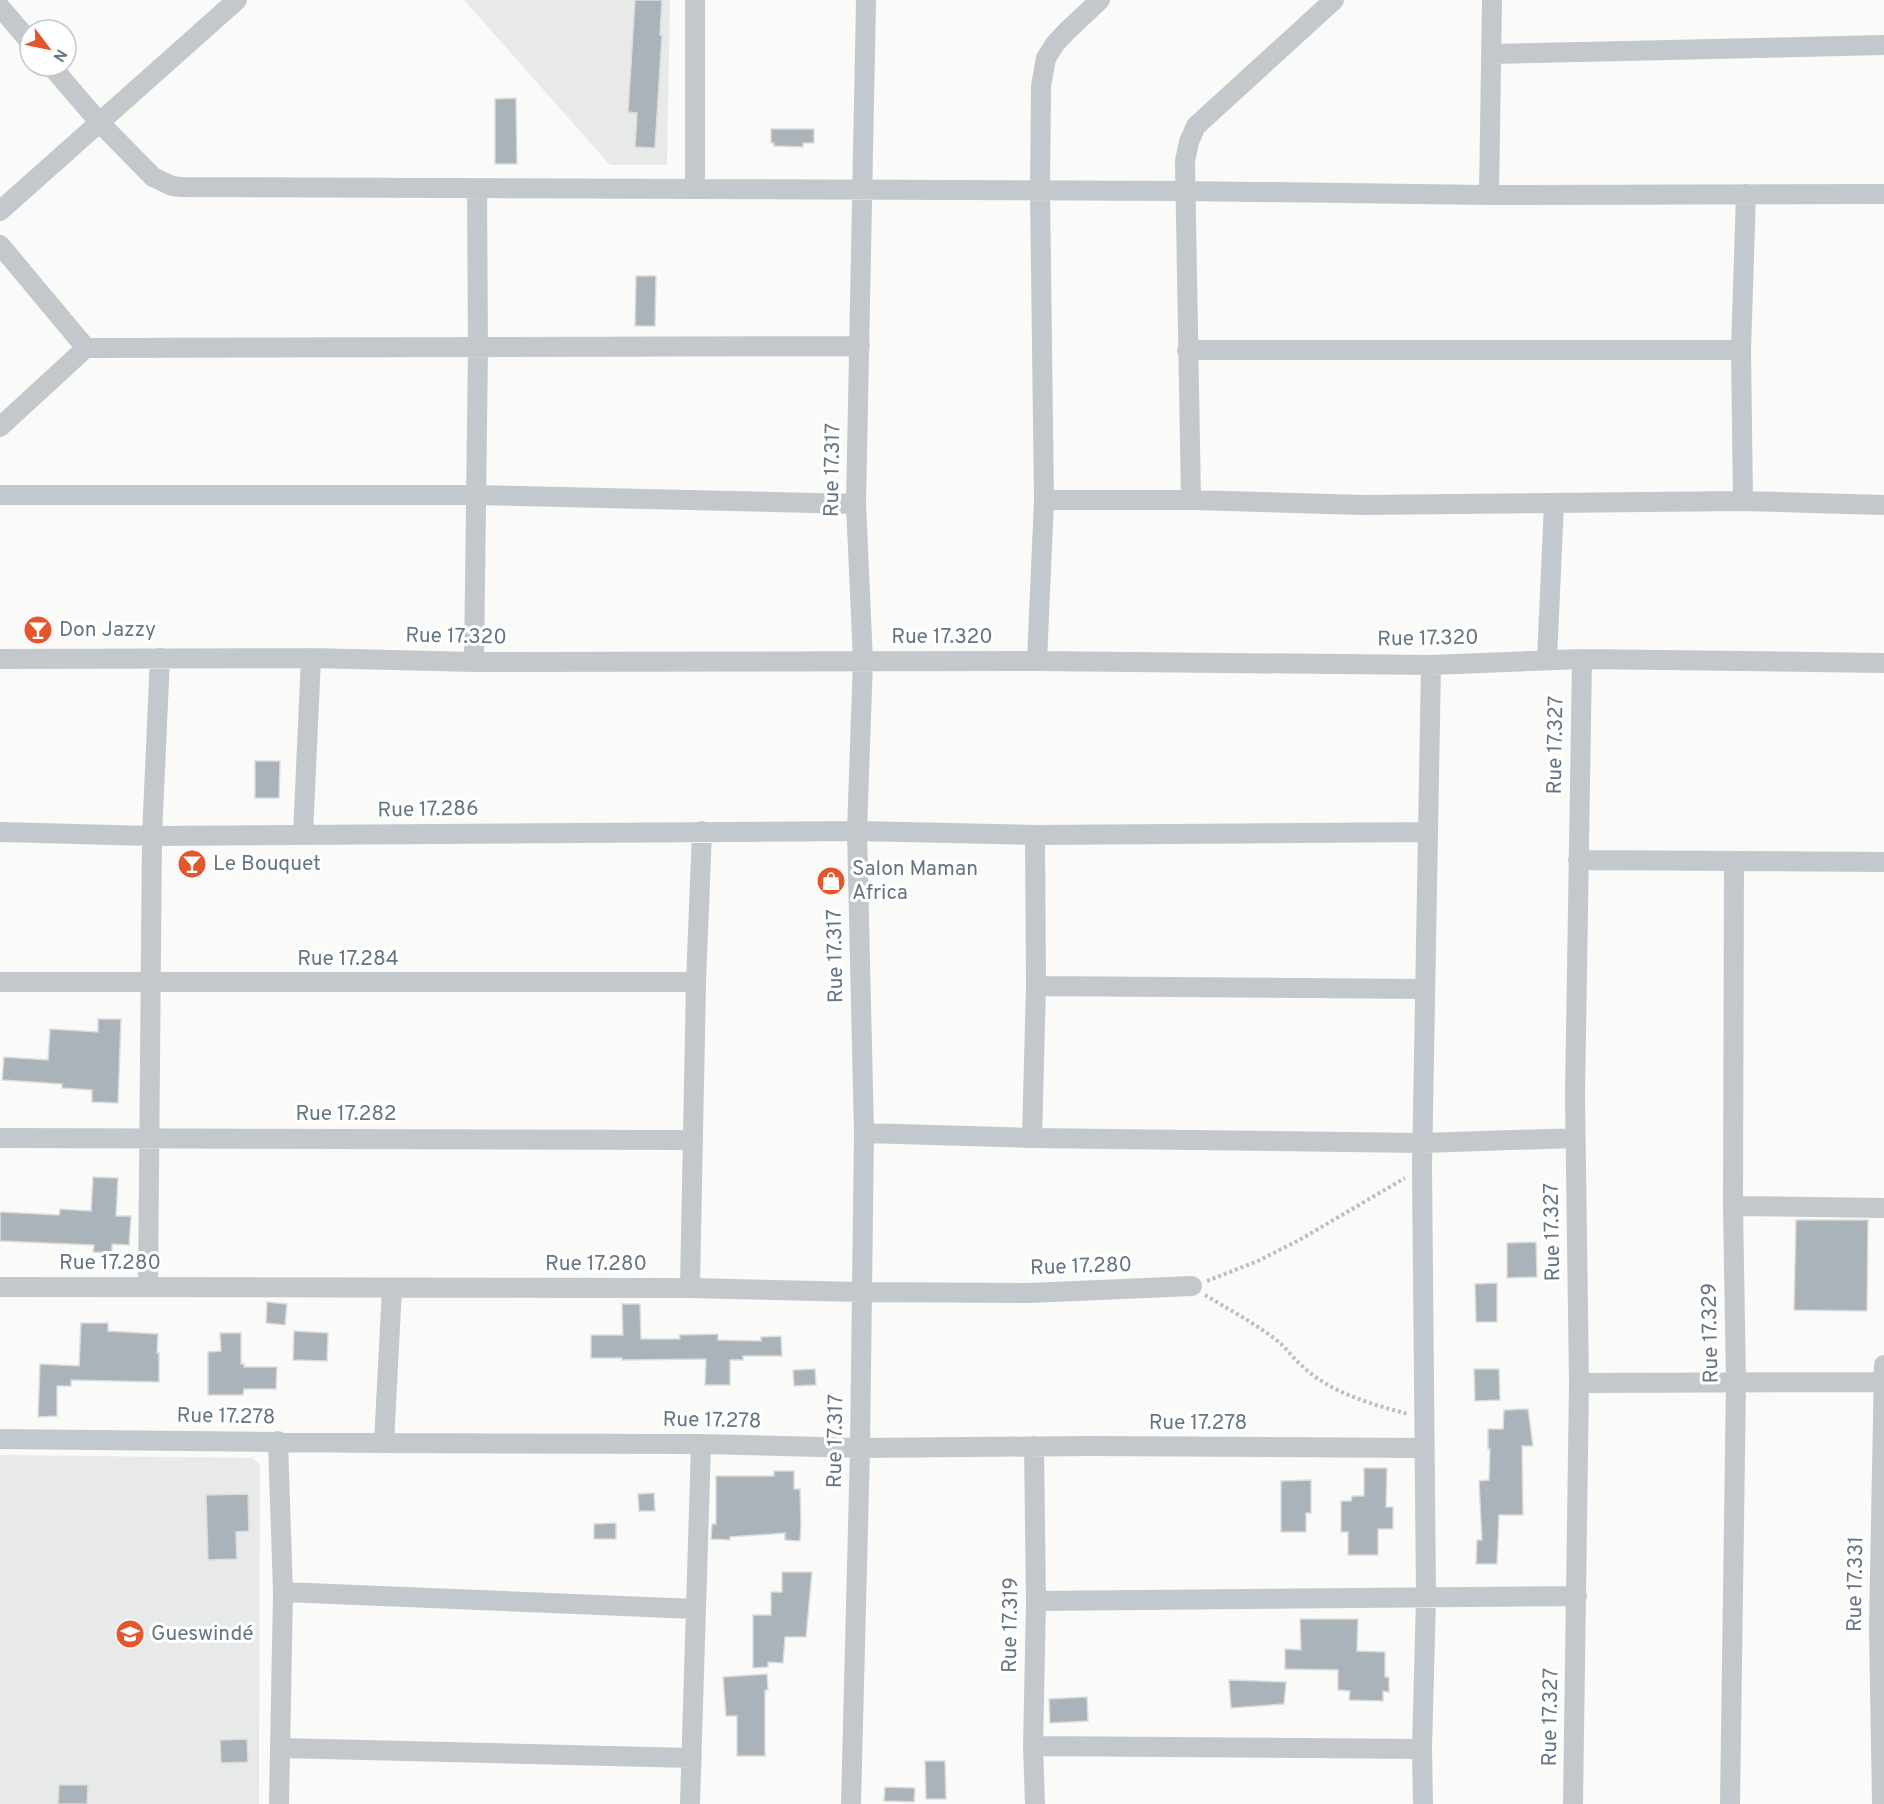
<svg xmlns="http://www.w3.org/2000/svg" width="1884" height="1804" font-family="Overpass,sans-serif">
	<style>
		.built { fill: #e8e9e9 }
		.building { fill: #aab3b9; stroke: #dcdcda; stroke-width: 1.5 }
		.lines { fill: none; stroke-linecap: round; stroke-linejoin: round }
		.path { stroke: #bbbfc2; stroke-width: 4; stroke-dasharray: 3 3; stroke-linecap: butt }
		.minor { stroke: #c3c8cc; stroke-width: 20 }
		.labels { text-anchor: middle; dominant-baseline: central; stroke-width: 6; stroke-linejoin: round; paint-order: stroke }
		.street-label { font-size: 21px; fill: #657683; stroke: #fff }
		.poi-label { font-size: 21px; fill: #657683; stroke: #fff; text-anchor: start }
	</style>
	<rect width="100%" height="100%" fill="#fafaf8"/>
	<path class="built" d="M464,0H670L667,165H610Z
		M0,1455L253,1458L260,1465L259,1804H0Z"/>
	<path class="building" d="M635,0H662L660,35H662L655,148L635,147L637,113L628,112Z
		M516,98L517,164H495V99Z
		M771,129H814V143H803V147L774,146V143H771Z
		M636,276H656L655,326H635Z
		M255,761H280L279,798H255Z
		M98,1019H121L118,1103L92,1102V1090L62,1088V1084L2,1080L4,1057L48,1060L50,1029L98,1032Z
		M93,1177L118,1178L116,1216H131L129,1245L112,1244V1253L93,1252L94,1245L0,1241V1212L59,1215L60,1209L91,1211Z
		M1796,1220H1868L1867,1311L1794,1310Z
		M1536,1242L1537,1277L1507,1278V1243Z
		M1497,1283V1322H1476L1475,1284Z
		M267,1302L287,1304L285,1325L266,1323Z
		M622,1304H640L641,1339H680L679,1335L718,1334V1340L761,1341V1337L781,1336L782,1356H743V1360H730V1385H705L706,1359L622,1360V1358H591V1335H623Z
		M81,1323H108V1331L158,1334L157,1353H159V1382L71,1380V1386H57V1416L38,1417L40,1364L79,1366Z
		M294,1331L328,1333L327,1361L293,1360Z
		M220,1333H241V1364H244V1367H277L276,1389H244L243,1395H208V1352L221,1351Z
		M815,1369L816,1385L794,1386L793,1370Z
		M1474,1369H1499L1500,1400L1475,1401Z
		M1528,1409L1533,1446H1522L1523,1515H1499L1497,1564H1476L1477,1540H1482L1479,1481L1489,1480L1490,1449H1488V1429H1503L1504,1410Z
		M1364,1468H1387L1386,1507H1393V1529H1378V1555H1348V1532H1341V1501H1351L1352,1496H1364Z
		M774,1471H794V1489H800L801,1525L800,1541L785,1540V1533L730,1537V1540L711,1539L712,1524H716V1476H774Z
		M1311,1480V1513H1306V1532H1281V1481Z
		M654,1493L655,1511H639L638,1494Z
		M248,1494L249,1531L236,1532L237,1559L208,1560L206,1495Z
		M616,1523V1539H594V1524Z
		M782,1572H812L806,1637H785L783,1663L768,1662V1667L753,1668V1615H771V1592H782Z
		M1300,1619H1358L1357,1651L1385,1652V1677H1389V1692L1383,1691V1701L1349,1700L1350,1691L1338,1690V1670L1285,1669V1649L1301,1650Z
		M767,1674L768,1690H765V1756H737V1716H726L723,1677Z
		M1229,1680L1286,1682L1284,1704L1231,1708Z
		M1087,1697L1088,1721L1050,1723L1049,1699Z
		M247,1739L248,1762L221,1763L220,1740Z
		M925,1761H945L946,1799H926Z
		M59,1785H88L87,1804H58Z
		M885,1787L915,1788L914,1802L884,1801Z"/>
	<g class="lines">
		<path class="path" d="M1207,1281L1258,1261L1301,1239L1405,1178
			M1205,1295C1230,1310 1256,1324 1279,1342C1287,1349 1293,1358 1301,1365C1330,1393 1371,1404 1408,1414"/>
		<path class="minor" d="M695,0V188
			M0,7L30,42
			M1491,54L1884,45
			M51,66L100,123L153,177L172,186L181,187L1187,191L1489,195L1884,194
			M1489,195L1492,0
			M0,211L237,0
			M0,245L86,348
			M1187,350H1741
			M0,427L86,348L860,346
			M0,495H476L856,504
			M1044,500H1191L1363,505L1743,501L1884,505
			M1191,500L1185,161L1189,142L1196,126L1334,0
			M1743,501L1741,350L1746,194
			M0,659L311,658L474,662L1037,661L1431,665L1582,659L1884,663
			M1547,660L1554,504
			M1037,661L1044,500L1040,191L1041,86L1046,58L1055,44L1066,32L1100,0
			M474,662L478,348L477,189
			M0,832L152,836L857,831L1035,835L1428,832
			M303,835L311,658
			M1578,860L1884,862
			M0,982H696
			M1036,986L1424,989
			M864,1133L1032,1138L1423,1143L1575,1138
			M0,1138L692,1140
			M1032,1138L1036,986L1035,835
			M1733,1206L1884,1208
			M0,1287L690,1288L862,1292L1030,1293L1192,1286
			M148,1287L152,836L160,658
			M690,1288L696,982L702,831
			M1579,1383L1884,1382
			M0,1439L384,1443L701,1444L860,1448L1088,1446L1423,1448
			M278,1441L283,1592L279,1804
			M384,1443L392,1288
			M1034,1446L1036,1601L1033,1746L1035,1804
			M283,1592L695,1609
			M1036,1601L1577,1596
			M1033,1746L1422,1749
			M281,1748L692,1758
			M690,1804L701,1444
			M851,1804L860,1448L864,1133L857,831L863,661L856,504L866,0
			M1423,1804L1422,1749L1426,1598L1422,1167L1431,665
			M1573,1804L1579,1383L1575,1096L1582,659
			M1730,1804L1736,1382L1733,1206L1734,861
			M1882,1804L1879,1626L1884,1365"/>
	</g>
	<defs>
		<g id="bar-disc" transform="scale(1.5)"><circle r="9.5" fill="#e4572e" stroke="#fff"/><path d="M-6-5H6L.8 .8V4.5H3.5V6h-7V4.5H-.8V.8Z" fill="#fff"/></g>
		<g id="shop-disc" transform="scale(1.5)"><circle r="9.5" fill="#e4572e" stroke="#fff"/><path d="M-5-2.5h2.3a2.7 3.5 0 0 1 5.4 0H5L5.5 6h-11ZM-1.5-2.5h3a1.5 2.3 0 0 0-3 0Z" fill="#fff"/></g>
		<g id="school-disc" transform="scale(1.5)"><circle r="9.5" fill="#e4572e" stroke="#fff"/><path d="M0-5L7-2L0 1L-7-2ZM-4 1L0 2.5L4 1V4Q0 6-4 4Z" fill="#fff"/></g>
	</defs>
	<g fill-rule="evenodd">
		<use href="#bar-disc" x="38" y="630"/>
		<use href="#bar-disc" x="192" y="864"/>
		<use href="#shop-disc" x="831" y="881"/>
		<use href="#school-disc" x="130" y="1634"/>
	</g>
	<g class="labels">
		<g class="street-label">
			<text transform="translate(833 470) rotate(-89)">Rue 17.317</text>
			<text transform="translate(456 637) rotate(1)">Rue 17.320</text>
			<text x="942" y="637">Rue 17.320</text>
			<text transform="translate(1428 639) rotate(-1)">Rue 17.320</text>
			<text transform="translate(1556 745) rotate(-89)">Rue 17.327</text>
			<text transform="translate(428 810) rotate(-1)">Rue 17.286</text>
			<text transform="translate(836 956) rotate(-91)">Rue 17.317</text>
			<text x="348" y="959">Rue 17.284</text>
			<text x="346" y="1114">Rue 17.282</text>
			<text transform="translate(1553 1232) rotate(-91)">Rue 17.327</text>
			<text x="110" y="1263">Rue 17.280</text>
			<text x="596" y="1264">Rue 17.280</text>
			<text transform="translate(1081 1267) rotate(-2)">Rue 17.280</text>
			<text transform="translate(1711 1333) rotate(-91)">Rue 17.329</text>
			<text transform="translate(226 1417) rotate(1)">Rue 17.278</text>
			<text transform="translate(712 1421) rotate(1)">Rue 17.278</text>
			<text x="1198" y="1423">Rue 17.278</text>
			<text transform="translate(836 1441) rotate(-89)">Rue 17.317</text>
			<text transform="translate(1856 1584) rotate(-89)">Rue 17.331</text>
			<text transform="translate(1011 1625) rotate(-89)">Rue 17.319</text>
			<text transform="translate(1551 1717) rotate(-89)">Rue 17.327</text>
		</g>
		<g class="poi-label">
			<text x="59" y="630">Don Jazzy</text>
			<text x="213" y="864">Le Bouquet</text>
			<text x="852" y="869">Salon Maman<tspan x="852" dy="24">Africa</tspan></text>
			<text x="151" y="1634">Gueswindé</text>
		</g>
	</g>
	<g transform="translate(48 48) rotate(122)"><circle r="28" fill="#ffffff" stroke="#c1c8cd" stroke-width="1.5"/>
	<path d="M0-4.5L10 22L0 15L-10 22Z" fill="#e4572e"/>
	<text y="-9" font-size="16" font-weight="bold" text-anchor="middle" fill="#657683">N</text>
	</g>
</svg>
